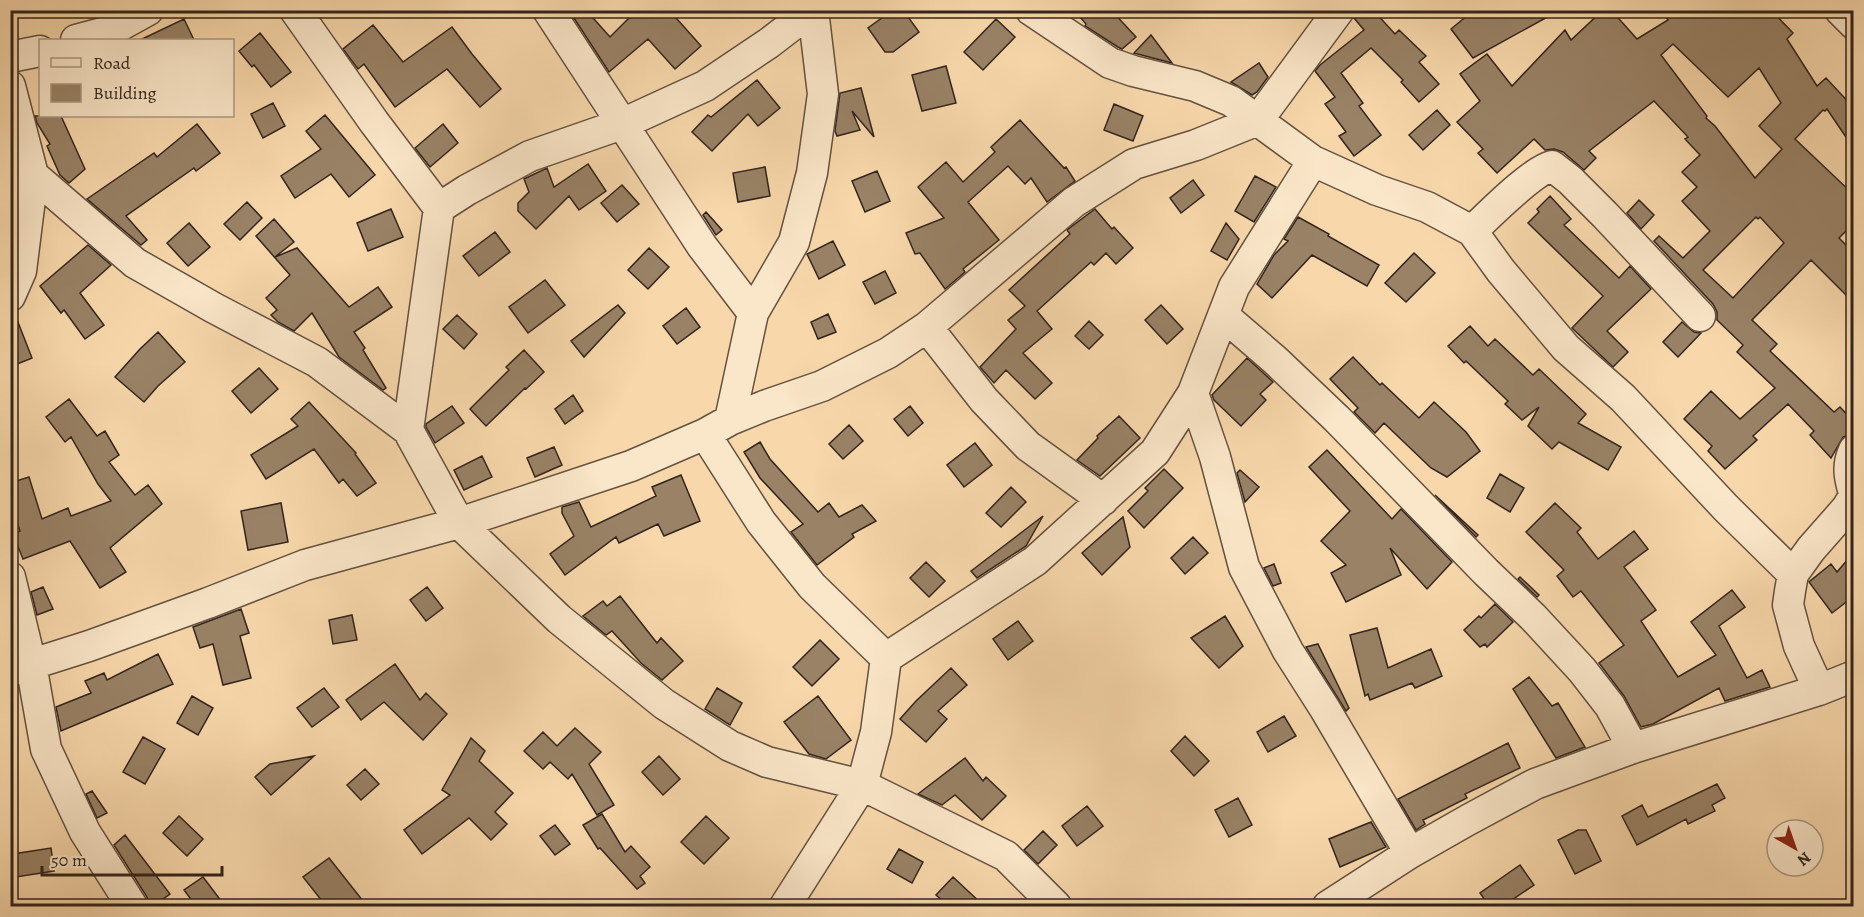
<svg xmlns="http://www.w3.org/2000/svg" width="1864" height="917" font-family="Alegreya,serif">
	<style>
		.building { fill: #998266; stroke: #32241c; stroke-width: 1.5; fill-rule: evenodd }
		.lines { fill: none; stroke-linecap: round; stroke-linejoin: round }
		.minor-casing { stroke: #645140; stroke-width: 33 }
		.minor { stroke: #fae6c8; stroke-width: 30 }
	</style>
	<rect width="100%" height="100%" fill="#f8d8ab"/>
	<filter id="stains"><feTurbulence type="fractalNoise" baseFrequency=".00333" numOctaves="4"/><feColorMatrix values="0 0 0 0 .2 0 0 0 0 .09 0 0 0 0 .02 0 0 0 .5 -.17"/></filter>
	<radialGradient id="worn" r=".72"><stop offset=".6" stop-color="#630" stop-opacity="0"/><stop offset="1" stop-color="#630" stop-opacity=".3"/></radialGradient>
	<path class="building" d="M577,10H586L610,37L637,10H669L701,46L675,69L648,39L609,72L572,15Z
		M893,10H903L919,32L893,52H885L868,28Z
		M1074,10H1111L1136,37L1122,49L1118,47L1085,26L1086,24Z
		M1356,10H1373L1395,34L1399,30L1426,56L1419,62L1439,84L1419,102L1401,82L1403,80L1371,48L1341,73L1363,103L1359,106L1381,135L1354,156L1339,136L1346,132L1325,104L1335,97L1315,71L1320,65L1364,30L1354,18Z
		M1474,10H1479L1484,17L1495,10H1560L1473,58L1451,29Z
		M1603,10H1611L1637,39L1668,20L1661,10H1771L1793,33L1787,39L1817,86L1826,78L1854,108V149L1827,109L1825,111L1823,110L1795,139L1854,195V223L1839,238L1854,253V303L1811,260L1752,320L1777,344L1770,351L1834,412L1840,407L1854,422V433L1843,437L1831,458L1810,435L1814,431L1788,404L1753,436L1757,440L1725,469L1708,451L1712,446L1684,419L1711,391L1740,419L1775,388L1737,352L1743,345L1717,320V312L1713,304L1654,241L1659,236L1683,258L1710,231L1682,201L1697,187L1682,172L1700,155L1685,139L1688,137L1654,101L1589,151L1596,158L1584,170L1563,152L1554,149L1545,150L1534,139L1497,173L1478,153L1483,149L1457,122L1480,101L1460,74L1487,54L1512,86L1565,30L1571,40ZM1673,44L1728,97L1759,68L1781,103L1759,126L1782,149L1755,178L1715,126L1706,118L1707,116L1661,55ZM1756,217L1758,219L1760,217L1784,243L1733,298L1703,270Z
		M184,19L194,40H140Z
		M996,19L1015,37L983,70L964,52Z
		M373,25L403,62L452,27L472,54L501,89L480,107L447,69L395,107L364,64L358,69L343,49Z
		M260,33L291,72L271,87L254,65L252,67L239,51Z
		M1151,35L1172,63L1134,53Z
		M1259,63L1268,77L1257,92L1252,95L1231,82Z
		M946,66L956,103L922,111L912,75Z
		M757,80L780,108L758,126L748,114L712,151L692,132L708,115L711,117Z
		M861,88L874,137L852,111L860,130L837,136L835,131L840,93Z
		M273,103L285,126L263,138L251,114Z
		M1114,104L1143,116L1133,141L1104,130Z
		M1437,110L1450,125L1423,150L1409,135Z
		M325,115L375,175L349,197L331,174L295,198L281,176L321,149L306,131Z
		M35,116H61L85,169L69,183L60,175L47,146L50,144L37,123Z
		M1020,120L1064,168L1066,167L1075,181L1047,202L1031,178L1025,184L1008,166L968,202L999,240L963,269L965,272L945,289L920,253L915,254L906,233L944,218L918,187L946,162L963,182L995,152L991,147Z
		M197,124L220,153L196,171L194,168L126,216L147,240L141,245L87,199L154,153L157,157Z
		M443,124L458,143L430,167L415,148Z
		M588,164L606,191L579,210L569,196L536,229L518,211V203L529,192L524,179L547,168L554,187Z
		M765,167L770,196L738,202L733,173Z
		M877,171L890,201L865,212L852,181Z
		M1255,176L1276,187L1254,222L1235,211Z
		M1193,180L1204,195L1181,213L1170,198Z
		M622,185L639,204L617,222L601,203Z
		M1550,196L1571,219L1564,225L1619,278L1630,266L1651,289L1607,331L1628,352L1613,367L1572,328L1603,296L1528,223L1539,212L1537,209Z
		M1639,200L1654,215L1641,229L1627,213Z
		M247,202L262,218L240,240L224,224Z
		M391,209L403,237L368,251L357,223Z
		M1095,209L1112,229L1114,227L1133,248L1116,264L1106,253L1094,265L1091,262L1037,311L1052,329L1023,353L1052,383L1035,399L1006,370L994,383L980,367L1016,329L1008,320L1025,306L1009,290L1070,234L1067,230Z
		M706,212L722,230L716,235L703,215Z
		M1298,217L1329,234L1328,236L1379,265L1367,286L1312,255L1272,298L1257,284L1274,255L1288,241L1284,239Z
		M274,219L294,242L275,257L297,248L349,307L378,287L392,307L354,332L365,348L363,350L386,388L383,390L339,357L312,313L294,331L278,322L271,315L277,310L266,298L290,275L256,236Z
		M189,223L210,247L188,266L167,243Z
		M1226,223L1239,239L1227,260L1211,251Z
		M495,232L510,252L479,276L463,256Z
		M833,241L845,265L819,279L807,254Z
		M88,245L111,265L80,293L104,325L85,339L64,310L61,313L40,286Z
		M649,248L669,267L648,289L628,270Z
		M1414,253L1435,273L1406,302L1385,283Z
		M885,271L896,293L875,304L863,282Z
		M545,280L565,305L528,333L509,307Z
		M618,305L625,313L584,357L571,341Z
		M1161,305L1183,329L1167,344L1145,320Z
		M686,308L700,327L677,344L663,326Z
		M14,312L32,358L10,367V313Z
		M828,314L836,332L818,339L811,322Z
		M457,315L477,334L464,349L443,329Z
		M1089,321L1103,335L1089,349L1075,336Z
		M1682,322L1694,332L1701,333L1678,357L1663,342Z
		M1470,326L1488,346L1495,339L1533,375L1539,369L1586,414L1578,423L1621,447L1608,470L1559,442L1552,449L1528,426L1539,407L1522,420L1505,404L1508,401L1466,361L1464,363L1448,346Z
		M158,332L185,362L158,386L144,402L115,377L140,349Z
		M524,350L544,372L526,389L525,388L486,426L470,409L509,370L506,367Z
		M1353,357L1380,385L1382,383L1419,418L1434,402L1466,432L1480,451L1447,477L1431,468L1384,423L1375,433L1354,412L1358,408L1330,379Z
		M1247,358L1273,382L1260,394L1266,400L1241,426L1214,400L1212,395Z
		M259,368L278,389L251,413L232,391Z
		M573,395L583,411L565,424L555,409Z
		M69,399L97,436L105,431L119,455L109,462L135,495L148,485L162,504L110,548L126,572L100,588L70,541L23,559L13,534L20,531L10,501V483L29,477L42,519L68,508L71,516L111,501L98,484L71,437L65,442L46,417Z
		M309,402L356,453L355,454L376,483L357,496L343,479L339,483L314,449L266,479L251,455L298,426L291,419Z
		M452,406L464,423L435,443L426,427V424Z
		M910,406L923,423L908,436L894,419Z
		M1119,416L1140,438L1100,476L1077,460L1098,438L1097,436Z
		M849,425L863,441L843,459L829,444Z
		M760,442L770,459L818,512L829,503L839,517L862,505L876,521L852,534L854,537L817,565L791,532L803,524L760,478L744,452Z
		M975,443L992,465L964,487L947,465Z
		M554,447L562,465L535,477L527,458Z
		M1327,450L1392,519L1401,509L1452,562L1427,589L1390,548L1401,575L1346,602L1331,573L1346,565L1321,541L1350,511L1309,467Z
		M482,456L492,477L464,490L454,470Z
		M1164,469L1183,488L1144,528L1128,511L1148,491L1145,488Z
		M1240,470L1259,487L1245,502L1237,473Z
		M1500,474L1524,488L1510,512L1487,498Z
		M681,475L700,521L664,536L658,524L619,543L616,537L565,575L550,554L574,536L562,513V507L579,502L591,527L656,496L652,487Z
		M1011,487L1026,502L1001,527L986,513Z
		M1435,495L1478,535L1476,537Z
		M281,503L288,542L248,550L241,511Z
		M1555,503L1581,528L1577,532L1598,559L1634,531L1648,549L1624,567L1656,610L1641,621L1678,677L1716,655L1691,622L1732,590L1745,607L1719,626L1747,678L1762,670L1770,687L1725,701L1719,688L1653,724L1641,727L1624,696L1599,663L1624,645L1581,591L1573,597L1557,576L1564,570L1526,532Z
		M1043,516L1026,546L977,578L971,571Z
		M1123,517L1130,547L1102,575L1082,553Z
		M1193,537L1208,553L1185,574L1171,558Z
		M1854,552V596L1832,613L1809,582L1831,564L1837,572Z
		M926,562L945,581L929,597L910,578Z
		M1274,564L1281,583L1273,586L1264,568Z
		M1520,577L1539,595L1537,597L1518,579Z
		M43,587L53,609L37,615L31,592Z
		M427,587L443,608L426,621L410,600Z
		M620,596L657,643L661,638L683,661L662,680L641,663L612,631L606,635L583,616L603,601L607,606Z
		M1495,604L1513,622L1487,647L1485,644L1480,647L1464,630L1479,616L1481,618Z
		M241,609L249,633L240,636L251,678L223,685L213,644L200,648L193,627Z
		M352,615L357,640L333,644L329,620Z
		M1225,616L1243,646L1219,668L1191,638Z
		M1018,621L1033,641L1008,660L993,639Z
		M1377,628L1388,668L1431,649L1442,676L1415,688L1412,683L1370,700L1368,694L1365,696L1350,635Z
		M820,640L839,659L812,686L793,667Z
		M1318,644L1349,708L1346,711L1306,647Z
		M158,654L173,684L61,731L56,707L91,693L85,681L104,673L107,680Z
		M395,664L420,700L426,693L447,714L423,740L384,702L361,720L346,700Z
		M951,668L967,685L938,711L947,719L926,742L900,719L916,701Z
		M1529,677L1552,706L1558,703L1585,747L1556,758L1513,689Z
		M324,688L339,707L312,727L297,708Z
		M717,688L742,703L730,725L705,709Z
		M192,696L213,708L198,735L177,723Z
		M818,696L851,740L826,759L809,754L784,722Z
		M1284,716L1296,736L1268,752L1257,732Z
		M575,728L601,752L589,764L614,805L597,815L572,774L568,779L550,762L543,769L524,751L543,732L557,746Z
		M1185,736L1209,761L1194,776L1171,751Z
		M143,737L165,749L145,784L123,772Z
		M471,738L485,751L479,761L513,793L495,812L507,824L491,840L469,818L422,854L404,830L450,795L442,790Z
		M1508,743L1520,768L1465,794L1467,798L1423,820L1425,824L1416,830L1398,799Z
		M314,756L271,795L255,777L270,764Z
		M659,756L680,779L663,795L642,772Z
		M965,758L983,781L986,777L1006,796L982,820L955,795L942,805L918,794Z
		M365,769L379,784L361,800L347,785Z
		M1717,784L1725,798L1712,805L1715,811L1688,824L1686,819L1637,845L1622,816L1642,805L1648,817Z
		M92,791L107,813L97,818L86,794Z
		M1238,798L1252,825L1229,837L1215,810Z
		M1087,806L1103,826L1077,846L1062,826Z
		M602,814L625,852L631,846L650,867L640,876L645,883L637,889L600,848L598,849L583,825Z
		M179,816L203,839L187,856L163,833Z
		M706,816L729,838L704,864L681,842Z
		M1371,822L1386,847L1340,867L1329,839Z
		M555,825L570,844L555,855L540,836Z
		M1578,830H1586L1601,861L1575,874L1558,840Z
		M1043,831L1057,845L1038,864L1024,850Z
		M125,835L170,894L153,906H149L147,897L114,845Z
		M51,848L54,871L16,877L13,854Z
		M899,849L923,862L912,883L887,869Z
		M329,858L367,906H326L303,877Z
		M1520,865L1534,885L1503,906H1489L1480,893Z
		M203,877L225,906H196L184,890Z
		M953,877L984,906H948L936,895Z"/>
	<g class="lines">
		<g class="minor-casing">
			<path id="minor" d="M295,10L374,122L439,208L408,430L459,523L559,619L664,704L730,746L767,762L862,785L1006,856L1056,906
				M548,10L702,246L753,313L730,420
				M1031,10L1110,63L1133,71L1195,86L1231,101L1313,161L1377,190L1427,207L1472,231L1501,271L1566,348L1623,398L1726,508L1793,574
				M1840,10L1854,24
				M76,40L110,31L148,10
				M10,57L40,51
				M10,86L33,175L135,263L214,308L317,362L408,430
				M439,208L467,190L530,156L622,124L705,86L769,43L812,10
				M1472,231C1488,216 1532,171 1552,166L1570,180L1605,215L1700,316
				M10,296L21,271L33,175
				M753,313L794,242L812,173L823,94L813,10
				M1224,316L1275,360L1337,419L1486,572L1533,617L1582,670L1610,706L1633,748
				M927,327L984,400L1028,446L1103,500
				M1193,393L1215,457L1244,567L1288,651L1325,709L1410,853
				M705,434L761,522L812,586L886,658
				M1854,450C1847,465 1849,477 1854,493
				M10,577L31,664L46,749L85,832L132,906
				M10,671L89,646L208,603L305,565L459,523L631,466L705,434L730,420L764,406L822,386L888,353L927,327L1074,202L1134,164L1196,145L1258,120L1339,10
				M1819,690L1799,646L1788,605L1790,591L1793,574L1811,549L1847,508L1854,496
				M785,906L862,785L876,732L886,658L1035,561L1155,452L1193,393L1234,287L1313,161
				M1328,906L1410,853L1468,820L1535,784L1633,748L1819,690L1854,676"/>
		</g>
		<use href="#minor" class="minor"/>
	</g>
	<rect width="1864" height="917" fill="none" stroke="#f8d8ab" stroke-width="36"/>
	<rect x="12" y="12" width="1840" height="893" fill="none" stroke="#32241c" stroke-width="3"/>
	<rect x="18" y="18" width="1828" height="881" fill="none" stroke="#32241c" stroke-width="1.5"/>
	<rect x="39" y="39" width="195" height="78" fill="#fae6c8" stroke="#aa9883" stroke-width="1.5"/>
	<rect x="51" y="58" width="30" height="9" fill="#fae6c8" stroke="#aa9883" stroke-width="1.5"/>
	<text x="93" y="69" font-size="18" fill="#32241c">Road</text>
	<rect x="51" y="84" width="30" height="18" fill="#998266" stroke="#aa9883" stroke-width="1.5"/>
	<text x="93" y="99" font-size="18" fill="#32241c">Building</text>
	<g transform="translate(1795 848) rotate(140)"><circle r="28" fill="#fae6c8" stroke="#aa9883" stroke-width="1.5"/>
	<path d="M0-4.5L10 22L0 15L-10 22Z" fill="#8f2418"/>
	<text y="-9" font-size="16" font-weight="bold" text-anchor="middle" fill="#32241c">N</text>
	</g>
	<path d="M42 866v9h180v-9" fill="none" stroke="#32241c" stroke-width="3"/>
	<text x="51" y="866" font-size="18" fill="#32241c" stroke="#fae6c8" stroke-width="4.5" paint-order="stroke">50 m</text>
	<rect width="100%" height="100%" filter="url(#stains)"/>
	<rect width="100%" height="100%" fill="url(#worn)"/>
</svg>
